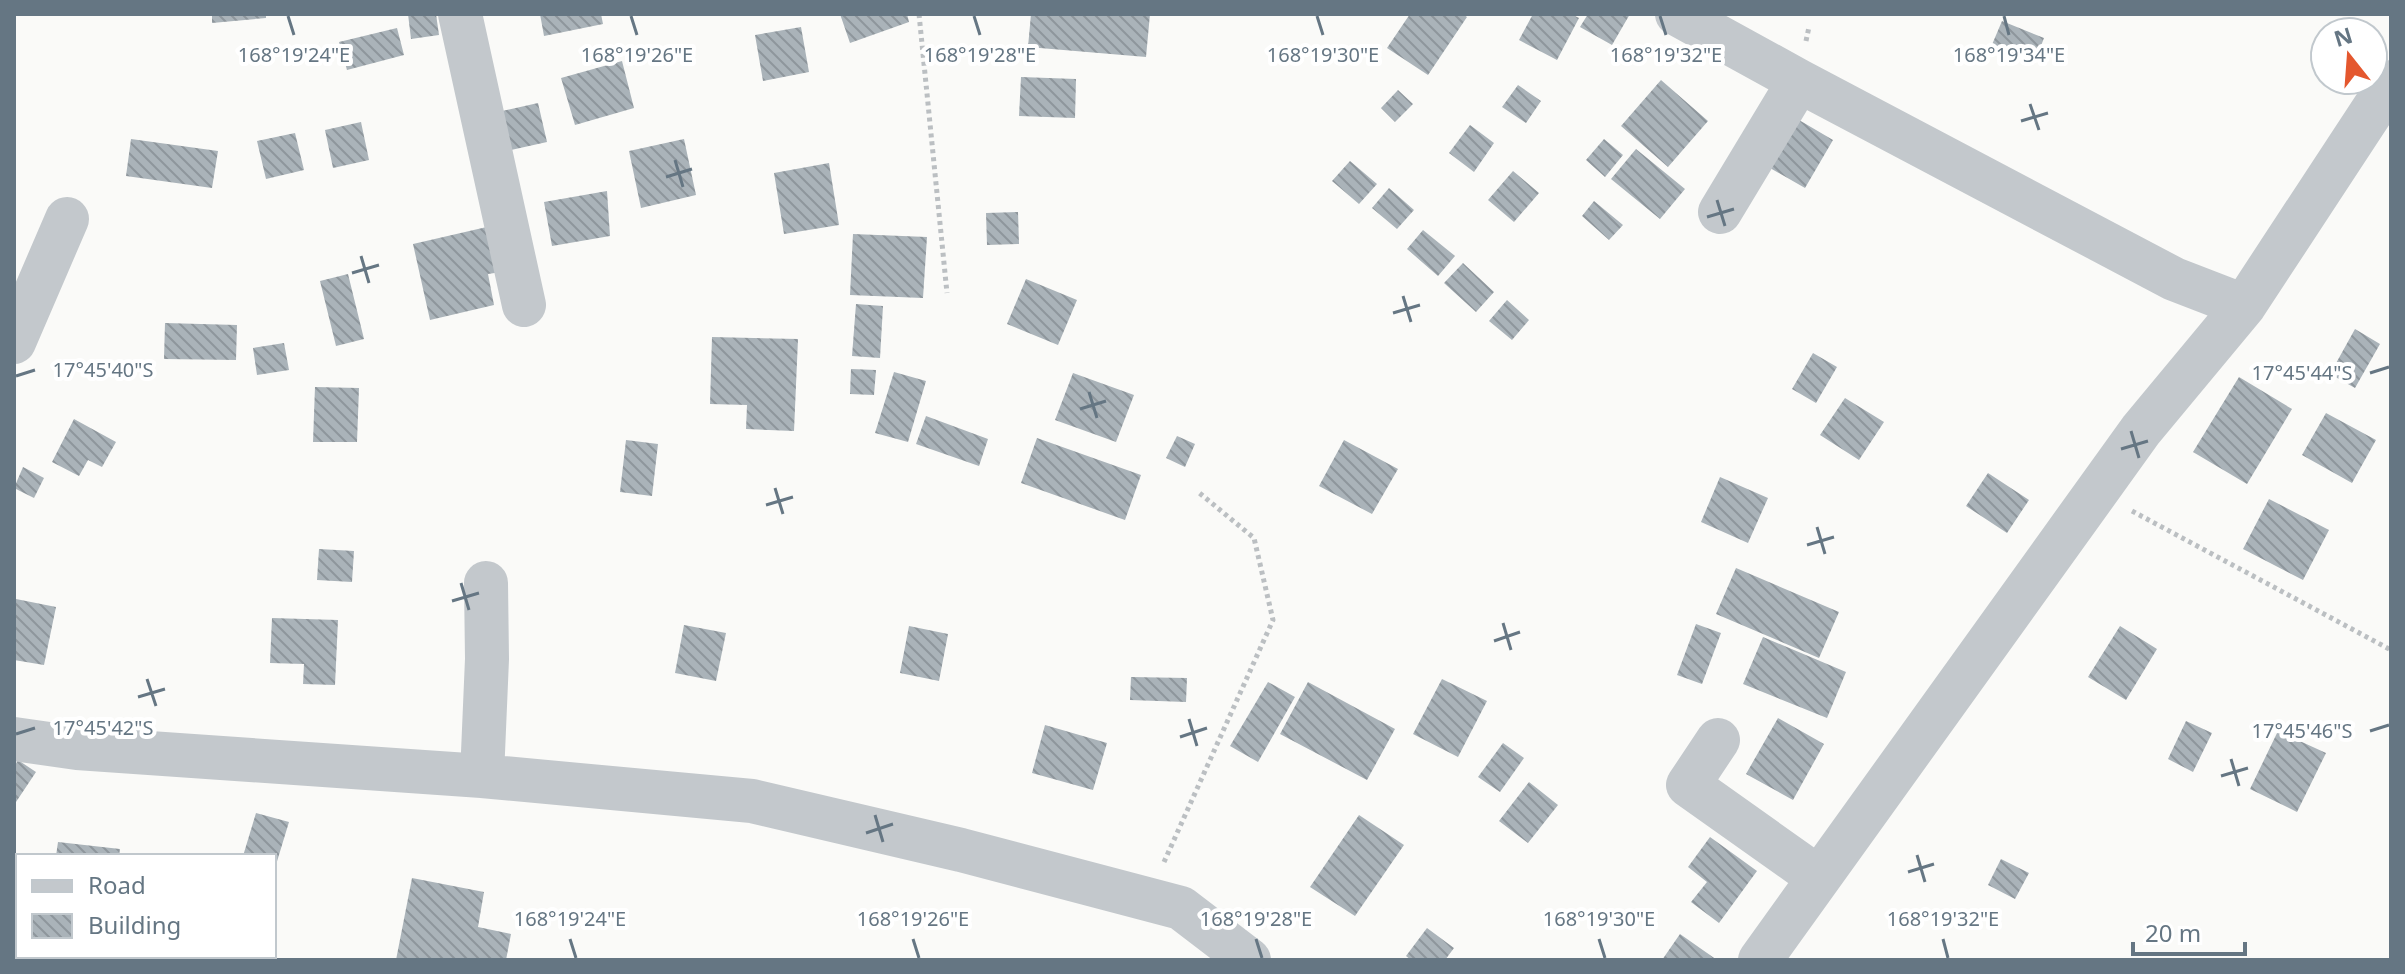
<svg xmlns="http://www.w3.org/2000/svg" width="2405" height="974" font-family="'Noto Sans',sans-serif">
	<style>
		.building { fill: url(#building-back-hatch) }
		.lines { fill: none; stroke-linecap: round; stroke-linejoin: round }
		.path { stroke: #bbbfc2; stroke-width: 5; stroke-dasharray: 4 4; stroke-linecap: butt }
		.minor { stroke: #c3c8cc; stroke-width: 44 }
		.ticks { fill: none; stroke: #657683; stroke-width: 3 }
		.ticks-label { font-size: 20px; text-anchor: middle; fill: #657683; stroke: #fff; stroke-width: 8; stroke-linejoin: round; paint-order: stroke }
	</style>
	<defs>
		<pattern id="building-back-hatch" width="6" height="6" patternUnits="userSpaceOnUse" patternTransform="scale(2)"><rect width="6" height="6" fill="#aab3b9"/><path d="M-1 5l2 2M0 0l6 6M5-1l2 2" fill="none" stroke="#8e969c"/></pattern>
	</defs>
	<rect width="100%" height="100%" fill="#fafaf8"/>
	<path class="building" d="M212,14H266V18L212,23Z
		M408,14H436L439,35L411,39Z
		M540,14H601L603,24L544,36Z
		M840,14H907L909,22L850,43Z
		M1031,14H1150L1146,57L1028,47Z
		M1410,14H1463L1467,17L1428,75L1387,48Z
		M1533,14H1571L1579,18L1557,60L1519,40Z
		M1588,14H1630L1612,45L1580,27Z
		M2002,21L2044,38L2034,64L1991,47Z
		M801,27L809,72L763,81L755,35Z
		M397,28L404,55L347,70L339,42Z
		M622,61L634,108L575,125L561,78Z
		M1021,77L1076,79L1075,118L1019,116Z
		M1661,80L1708,121L1668,167L1621,126Z
		M1518,85L1541,101L1526,123L1502,107Z
		M1398,90L1413,104L1395,122L1381,108Z
		M538,103L547,142L511,150L502,111Z
		M1799,120L1833,140L1805,188L1770,168Z
		M361,122L369,160L333,168L325,130Z
		M1470,125L1494,143L1474,172L1449,153Z
		M295,133L304,170L266,179L257,141Z
		M131,139L218,151L212,188L126,176Z
		M684,139L696,195L641,208L629,151Z
		M1604,139L1623,155L1605,177L1586,160Z
		M1636,149L1685,189L1660,219L1611,179Z
		M1350,161L1377,184L1359,204L1332,181Z
		M829,163L839,225L784,234L774,173Z
		M1513,171L1539,193L1514,222L1488,200Z
		M1389,188L1414,210L1397,229L1372,208Z
		M607,191L610,236L552,246L544,202Z
		M1594,201L1623,225L1609,240L1582,216Z
		M1018,212L1019,244L987,245L986,213Z
		M491,226L501,272L488,274L494,305L430,320L413,244Z
		M1423,230L1455,256L1438,276L1407,249Z
		M853,234L927,237L923,298L850,295Z
		M1463,263L1494,292L1476,312L1444,283Z
		M348,274L364,339L336,346L320,281Z
		M1026,279L1077,300L1058,345L1007,324Z
		M1507,300L1529,320L1512,340L1489,321Z
		M856,304L883,306L880,358L852,356Z
		M165,323L237,325L236,360L164,359Z
		M2355,329L2380,344L2355,388L2330,374Z
		M712,337L798,339L794,431L746,429L747,405L710,404Z
		M284,343L289,370L257,375L253,348Z
		M1813,353L1837,367L1816,403L1792,389Z
		M851,369L876,370L874,395L850,394Z
		M894,372L926,381L908,442L875,433Z
		M1073,373L1134,395L1116,442L1055,420Z
		M2239,377L2292,409L2247,484L2193,452Z
		M315,387L359,388L357,442H313Z
		M1845,398L1884,422L1859,460L1820,435Z
		M2326,413L2376,440L2352,483L2302,455Z
		M926,416L988,439L979,466L916,444Z
		M74,419L116,442L102,467L88,460L79,476L52,462Z
		M1177,436L1195,444L1185,467L1166,458Z
		M1037,438L1141,475L1125,520L1021,483Z
		M626,440L658,444L652,496L620,492Z
		M1344,440L1398,469L1372,514L1319,486Z
		M23,467L44,478L34,498L14,488Z
		M1988,473L2029,500L2007,533L1966,506Z
		M1720,477L1768,498L1748,543L1701,522Z
		M2269,499L2329,530L2303,580L2243,549Z
		M319,549L354,551L352,582L317,580Z
		M1736,568L1839,612L1819,658L1716,614Z
		M16,599L56,607L44,665L14,660V610Z
		M272,618L338,620L335,685L303,684L304,664L270,663Z
		M1696,624L1721,633L1702,684L1677,675Z
		M684,625L726,633L716,681L675,673Z
		M909,626L948,634L939,681L900,673Z
		M2120,626L2157,649L2126,700L2088,677Z
		M1763,637L1846,672L1827,718L1743,684Z
		M1131,677L1187,678L1186,702L1130,700Z
		M1442,679L1487,701L1458,757L1413,734Z
		M1268,682L1295,697L1258,762L1230,746Z
		M1308,682L1395,729L1367,780L1280,734Z
		M1778,718L1824,744L1793,800L1746,774Z
		M2186,721L2212,733L2193,772L2168,759Z
		M1045,725L1107,743L1093,790L1032,773Z
		M2278,731L2326,753L2297,812L2250,789Z
		M1503,743L1524,758L1500,792L1478,777Z
		M18,760L36,772L14,805V767Z
		M1529,782L1558,805L1528,843L1499,821Z
		M256,813L289,822L275,868L274,856H243Z
		M1359,815L1404,845L1355,916L1310,887Z
		M1710,837L1757,871L1719,923L1691,902L1707,882L1688,867Z
		M58,842L120,849L119,856H56Z
		M2001,859L2029,873L2015,899L1988,885Z
		M412,878L484,892L478,927L511,934L506,960H396Z
		M1427,928L1454,948L1445,960H1411L1406,956Z
		M1680,934L1717,960H1662Z"/>
	<g class="lines">
		<path class="path" d="M919,14L947,293
			M1806,41L1809,27
			M2132,511L2391,650
			M1164,862L1273,620L1254,538L1197,491"/>
		<path class="minor" d="M460,14L524,305
			M1677,14L1799,81L2174,279L2244,306
			M1720,212L1799,81
			M14,342L67,219
			M14,739L77,748L482,776L752,801L961,850L1181,908L1249,960
			M1718,740L1688,785L1819,878
			M482,776L487,659L486,583
			M1760,960L2141,430L2244,306L2391,82"/>
	</g>
	<path class="ticks" d="M288,16L294,35M631,16L637,35M974,16L980,35M1317,16L1323,35M1660,16L1666,35M2004,16L2009,35M2030,104L2039,130M2021,121L2048,113M675,160L683,187M666,177L692,169M1717,200L1725,226M1707,217L1734,209M361,256L369,283M352,273L379,265M1403,296L1411,322M1393,313L1420,305M2370,373L2389,367M16,376L35,370M1089,392L1097,418M1080,409L1106,401M2131,431L2139,458M2121,449L2148,441M775,488L783,514M766,505L793,497M1817,527L1825,554M1807,545L1834,537M461,583L469,610M452,601L479,593M1503,623L1511,650M1494,641L1520,632M147,679L156,706M138,697L165,689M1189,719L1197,746M2370,731L2389,725M16,734L35,728M1180,737L1207,728M2231,759L2239,786M2221,776L2248,768M875,815L883,842M866,833L893,824M1917,855L1925,882M1908,872L1934,864M570,939L576,958M913,939L919,958M1256,939L1262,958M1599,939L1605,958M1943,939L1948,958"/>
	<g class="ticks-label">
		<text x="1323" y="62">168°19'30"E</text>
		<text x="294" y="62">168°19'24"E</text>
		<text x="637" y="62">168°19'26"E</text>
		<text x="980" y="62">168°19'28"E</text>
		<text x="1666" y="62">168°19'32"E</text>
		<text x="2009" y="62">168°19'34"E</text>
		<text x="103" y="377">17°45'40"S</text>
		<text x="2302" y="380">17°45'44"S</text>
		<text x="103" y="735">17°45'42"S</text>
		<text x="2302" y="738">17°45'46"S</text>
		<text x="570" y="926">168°19'24"E</text>
		<text x="913" y="926">168°19'26"E</text>
		<text x="1256" y="926">168°19'28"E</text>
		<text x="1599" y="926">168°19'30"E</text>
		<text x="1943" y="926">168°19'32"E</text>
	</g>
	<rect width="2405" height="974" fill="none" stroke="#657683" stroke-width="32"/>
	<rect x="16" y="854" width="260" height="104" fill="#ffffff" stroke="#c1c8cd" stroke-width="2"/>
	<rect x="32" y="880" width="40" height="12" fill="#c3c8cc" stroke="#c1c8cd" stroke-width="2"/>
	<text x="88" y="894" font-size="24" fill="#657683">Road</text>
	<rect x="32" y="914" width="40" height="24" fill="url(#building-back-hatch)" stroke="#c1c8cd" stroke-width="2"/>
	<text x="88" y="934" font-size="24" fill="#657683">Building</text>
	<g transform="translate(2349 56) rotate(343)"><circle r="38" fill="#ffffff" stroke="#c1c8cd" stroke-width="2"/>
	<path d="M0-6L14 30L0 20L-14 30Z" fill="#e4572e"/>
	<text y="-12" font-size="22" font-weight="bold" text-anchor="middle" fill="#657683">N</text>
	</g>
	<path d="M2133 942v12h112v-12" fill="none" stroke="#657683" stroke-width="4"/>
	<text x="2145" y="942" font-size="24" fill="#657683" stroke="#ffffff" stroke-width="6" paint-order="stroke">20 m</text>
</svg>
